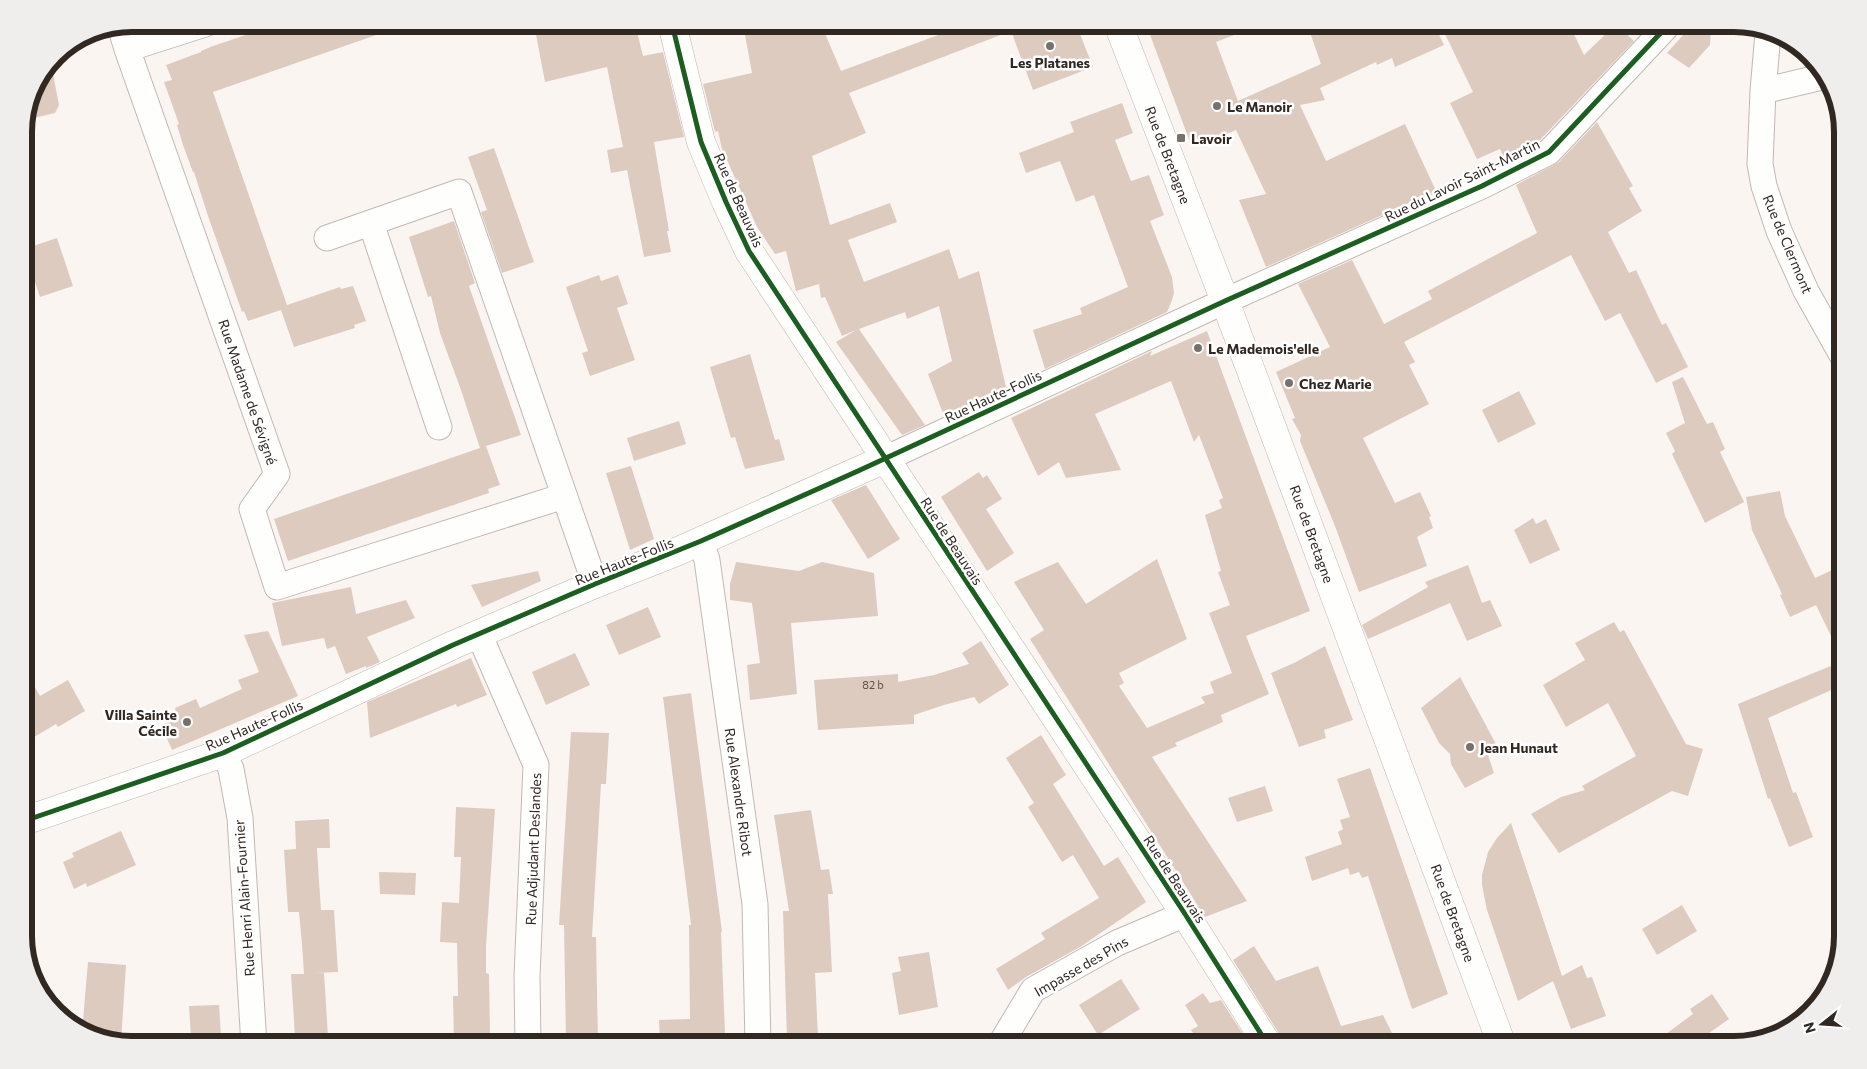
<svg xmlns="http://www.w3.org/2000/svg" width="1867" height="1069" font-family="Commissioner,sans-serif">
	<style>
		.building { fill: #ddcbc0 }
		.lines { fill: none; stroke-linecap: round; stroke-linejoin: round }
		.minor-casing { stroke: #c0b8b4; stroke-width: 27 }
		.tertiary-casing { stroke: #c0b8b4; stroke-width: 29 }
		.secondary-casing { stroke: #c0b8b4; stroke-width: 29 }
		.minor { stroke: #fefefd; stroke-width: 25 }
		.tertiary { stroke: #fefefd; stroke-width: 28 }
		.secondary { stroke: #fefefd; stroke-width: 28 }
		.cycleway-casing { stroke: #fff; stroke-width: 8 }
		.cycleway { stroke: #1b5e20; stroke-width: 5 }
		.poi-dot { fill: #78706b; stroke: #fff; stroke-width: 2 }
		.labels { text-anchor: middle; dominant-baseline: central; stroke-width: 5; stroke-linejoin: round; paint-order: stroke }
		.number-label { font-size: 11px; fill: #5d514a }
		.poi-label { font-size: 14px; font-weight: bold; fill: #322822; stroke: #fff; text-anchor: start }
		.street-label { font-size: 14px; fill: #322822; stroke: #fff }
		.rim { fill: none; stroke: #322822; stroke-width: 6 }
	</style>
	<rect width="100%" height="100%" fill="#fbf5f2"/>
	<path class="building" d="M278,24H399V27L213,92L287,305L340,287L341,289L353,286L366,321L354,325L355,328L294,347L281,310L248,321L244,311L242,312L208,216L194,172H193L183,145L177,125L179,124L164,82L172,80L166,65L201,52V51L213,46Z
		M534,24H635L643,56L663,52L684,137L654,142L669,231H667L671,252L644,257L627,170L611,173L607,150L623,147L607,67L545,82Z
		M743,24H821L841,71L949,31L947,24H1076L1093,67L1033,90L1011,31L849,93L866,133L812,156L830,225L890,203L897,222L848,240L864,282L949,249L959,279L979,271L1006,387L944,416L928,374L952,361L939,306L907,319L905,312L859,329L925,425L902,435L836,342L856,330L842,336L825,297L821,298L819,284L796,291L786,251L775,254L757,227L722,149L718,131L715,132L703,84L752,73Z
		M1146,24H1260V25L1216,42L1238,101L1321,64L1307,24H1434L1444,45L1395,67L1392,58L1377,65L1376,62L1320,88L1325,100L1300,105L1326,161L1405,124L1436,191L1266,267L1239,200L1266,194L1236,130L1208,142L1206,136L1190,142Z
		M1467,24H1569L1584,55L1616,24L1634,41L1540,140L1504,159L1500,149L1477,159L1450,103L1473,92L1445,34Z
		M1693,24H1711L1710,45L1689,68L1667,53Z
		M53,74L59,105L55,113L25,120L32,91L42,76Z
		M1122,103L1133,133L1115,140L1131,181L1149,175L1164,215L1150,221L1172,277L1174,293L1172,300L1167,312L1045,369L1033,330L1082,314L1080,308L1128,287L1094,195L1076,202L1060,161L1026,173L1019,153L1074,132L1070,122Z
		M1597,122L1633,186L1629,188L1642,211L1608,232L1629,273L1636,270L1662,325L1666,323L1688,367L1656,383L1620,313L1605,321L1571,255L1404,342L1415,362L1409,365L1429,404L1363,438L1395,503L1420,492L1431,516L1429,517L1433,528L1417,537L1427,566L1359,592L1335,526L1300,441L1301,435L1292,419L1295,418L1276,372L1330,347L1298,284L1352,260L1384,324L1432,299L1428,291L1537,233L1516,185L1559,162Z
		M494,148L534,262L502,273L481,212L487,210L468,157Z
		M454,221L475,283L469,286L521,435L486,446L500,485L488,489L489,493L288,561L274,519L480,448L461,390L440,333L431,296L428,297L409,237Z
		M57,238L73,286L40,297L24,249Z
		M599,275L601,281L618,275L628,304L617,308L635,360L590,376L582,353L588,351L566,287Z
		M1207,331L1310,611L1246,636L1269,694L1221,715L1223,722L1175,743L1177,746L1152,757L1247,901L1205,917L1030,639L1044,630L1014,582L1058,562L1086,604L1157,559L1187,639L1119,673L1124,683L1119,686L1147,728L1205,703L1201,697L1214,693L1210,682L1232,673L1209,613L1230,605L1218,572L1221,571L1205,515L1222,508L1219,500L1223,498L1199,435L1194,442L1171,381L1095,414L1121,470L1066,478L1059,462L1038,476L1011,418L1152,351L1150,356Z
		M750,354L775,440L779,439L785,460L745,469L735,437L731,438L710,367Z
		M1683,377L1707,424L1713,422L1725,449L1720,452L1744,502L1705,523L1672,454L1675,451L1666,433L1685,423L1672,382Z
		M1519,391L1536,424L1498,443L1482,410Z
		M679,421L686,444L634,461L627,438Z
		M631,466L654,539L630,550L606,473Z
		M979,472L983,478L987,475L1002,499L986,509L1014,553L987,571L941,497Z
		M866,485L900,539L868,559L831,500Z
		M1780,491L1785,516L1815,578L1843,565V661L1816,605L1790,617L1780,595L1782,594L1752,530L1746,497Z
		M1533,518L1536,524L1546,519L1560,550L1530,564L1514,530Z
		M736,562L799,571L822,562L874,573L878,616L791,623L797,694L750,700L747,665L760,663L752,603L730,600V584Z
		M1468,565L1482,603L1490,600L1502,626L1467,641L1450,603L1368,639L1362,625L1428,587L1425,582Z
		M538,571L541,581L482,607L471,585Z
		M351,587L356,614L406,600L415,618L367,637L380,662L366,668V666L346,674L335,646L327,649L324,638L282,646L272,603Z
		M648,607L661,637L619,655L606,625Z
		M1614,622L1620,632L1624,630L1686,744L1703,749L1688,796L1672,791L1559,853L1531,814L1561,797L1585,790L1582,786L1636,756L1608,703L1566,727L1543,685L1585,660L1575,643Z
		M268,631L298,696L172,750L161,725L174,720L172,715L176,712L175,708L196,699L200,708L242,689L238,680L259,672L244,635Z
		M981,641L1009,685L979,704L974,697L944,705L914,715V724L818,730L814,680L898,674V682L934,675L969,664L962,653Z
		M1325,646L1353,720L1324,730L1326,738L1299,747L1271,673L1294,663Z
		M575,653L590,685L546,705L532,672Z
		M471,658L487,695L457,707L456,704L370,738L367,702Z
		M1843,661V685L1768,718L1793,793L1796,792L1813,837L1789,847L1770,798L1768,799L1738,704Z
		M24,668L40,696L68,680L85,711L58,727L56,724L24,743Z
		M1460,677L1496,744L1486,749L1494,773L1465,788L1451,764L1450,754L1439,743L1421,708Z
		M691,693L722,932H721L725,1034L716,1045H660L659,1020L690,1019L689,925H691L663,697Z
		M571,732L609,733L606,784H601L592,937H596L598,1045H566L564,925H559Z
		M1041,735L1066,775L1053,784L1104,866L1118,857L1146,902L1080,947L1026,977L1008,990L996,969L1045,939L1041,933L1099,898L1073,855L1062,862L1028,807L1034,803L1006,758Z
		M1370,768L1448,994L1412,1009L1368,876L1362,878L1359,872L1350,875L1348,868L1312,881L1305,857L1342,844L1338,832L1343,829L1340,820L1350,817L1337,779Z
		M1265,786L1273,811L1237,822L1228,798Z
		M456,807L495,809L486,947V973L489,974L490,1036H487V1044H454L453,996H458L457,943L440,942L442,902L459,903L461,857H454Z
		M811,810L821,870L829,869L833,894H828L832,972L815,973L818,1038L787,1039L783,911H789L774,815Z
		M329,819L330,848H317L319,881L321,910H334L338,972L315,973H324L328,1036L295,1037L291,974H304L302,944L299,912H288L284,850L296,849L295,821Z
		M1511,823L1562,976L1582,965L1587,978L1592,977L1606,1016L1571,1029L1553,981L1518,1001L1487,910L1482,885V875L1488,852L1497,838Z
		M121,831L136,865L87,887L86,883L74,889L63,862L74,857L72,853Z
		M379,872L416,873L415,895L380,894Z
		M1682,905L1697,931L1657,955L1642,929Z
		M1254,946L1276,981L1318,966L1341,1026L1383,1015L1398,1045H1283L1281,1037L1233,960Z
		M929,952L938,1007L899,1015L892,973L901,971L898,957Z
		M88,962L126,965L121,1042L82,1032Z
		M1121,979L1140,1009L1098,1035L1079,1005Z
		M1203,993L1210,1003L1221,1000L1250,1045H1201L1191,1030L1198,1026L1185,1005Z
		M1712,994L1729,1019L1692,1045H1651L1693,1014L1690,1009Z
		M219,1005L221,1036L191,1037L189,1006Z"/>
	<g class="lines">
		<g class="minor-casing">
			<path id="minor" d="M205,24L127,49L277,474L252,509L277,587L564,496
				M120,26L127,49
				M1768,33L1763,91L1760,164L1764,186L1779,231L1806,291L1843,357
				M1763,91L1826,76
				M371,223L439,427
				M327,238L459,192L595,584
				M885,459L1225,301L1482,186L1549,152L1669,24
				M701,541L707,560L755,904L758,1045
				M479,634L536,765L527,976L528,1045
				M223,753L231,769L240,818L254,1045
				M1000,1045L1033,990L1117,943L1185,914"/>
		</g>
		<g class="tertiary-casing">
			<path id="tertiary" d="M672,24L701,142L726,202L749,251L1185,914L1268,1045
				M24,821L223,753L453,645L595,584L676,552L885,459"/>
		</g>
		<g class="secondary-casing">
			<path id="secondary" d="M1118,24L1225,301L1502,1045"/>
		</g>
		<use href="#minor" class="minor"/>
		<use href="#tertiary" class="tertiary"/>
		<use href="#secondary" class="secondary"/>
		<g class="cycleway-casing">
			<path id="cycleway" d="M672,24L701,142L726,202L749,251L1185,914L1268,1045
				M24,821L223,753L453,645L595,584L701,541L858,471L1225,301L1482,186L1549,152L1669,24"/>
		</g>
		<use href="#cycleway" class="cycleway"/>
	</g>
	<g class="poi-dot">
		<circle cx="1050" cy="46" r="5"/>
		<circle cx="1217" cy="106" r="5"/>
		<rect x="1176" y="133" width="10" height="10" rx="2.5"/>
		<circle cx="1198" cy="348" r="5"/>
		<circle cx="1289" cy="383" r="5"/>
		<circle cx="187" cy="722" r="5"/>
		<circle cx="1470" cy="747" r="5"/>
	</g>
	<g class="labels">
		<g class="number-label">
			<text x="873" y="684">82 b</text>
		</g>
		<g class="poi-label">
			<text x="1050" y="62" text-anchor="middle">Les Platanes</text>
			<text x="1227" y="106">Le Manoir</text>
			<text x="1191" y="138">Lavoir</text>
			<text x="1208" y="348">Le Mademois'elle</text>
			<text x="1299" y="383">Chez Marie</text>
			<text x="177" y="714" text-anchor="end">Villa Sainte<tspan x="177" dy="16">Cécile</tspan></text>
			<text x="1480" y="747">Jean Hunaut</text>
		</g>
		<g class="street-label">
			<text transform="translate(1168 155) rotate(69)">Rue de Bretagne</text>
			<text transform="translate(1462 180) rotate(-26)">Rue du Lavoir Saint-Martin</text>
			<text transform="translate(739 200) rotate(66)">Rue de Beauvais</text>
			<text transform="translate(1788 244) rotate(67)">Rue de Clermont</text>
			<text transform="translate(248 392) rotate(71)">Rue Madame de Sévigné</text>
			<text transform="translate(993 396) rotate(-25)">Rue Haute-Follis</text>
			<text transform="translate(1312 534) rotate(70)">Rue de Bretagne</text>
			<text transform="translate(952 541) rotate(57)">Rue de Beauvais</text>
			<text transform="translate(624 561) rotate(-22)">Rue Haute-Follis</text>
			<text transform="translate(254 725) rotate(-24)">Rue Haute-Follis</text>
			<text transform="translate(739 792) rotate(82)">Rue Alexandre Ribot</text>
			<text transform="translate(533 849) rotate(-88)">Rue Adjudant Deslandes</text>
			<text transform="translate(1175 879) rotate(57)">Rue de Beauvais</text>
			<text transform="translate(244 898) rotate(-94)">Rue Henri Alain-Fournier</text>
			<text transform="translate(1453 913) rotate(70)">Rue de Bretagne</text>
			<text transform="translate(1081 966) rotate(-30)">Impasse des Pins</text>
		</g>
	</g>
	<path d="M0 0H1867V1069H0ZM132 32H1734A100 100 0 0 1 1834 132V936A100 100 0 0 1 1734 1036H132A100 100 0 0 1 32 936V132A100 100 0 0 1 132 32Z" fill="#efeeed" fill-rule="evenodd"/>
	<path class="rim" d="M132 32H1734A100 100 0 0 1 1834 132V936A100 100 0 0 1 1734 1036H132A100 100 0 0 1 32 936V132A100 100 0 0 1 132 32Z"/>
	<g transform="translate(1822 1024) rotate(253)" stroke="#ffffff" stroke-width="4" paint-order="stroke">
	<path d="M0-4L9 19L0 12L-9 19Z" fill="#322822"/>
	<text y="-8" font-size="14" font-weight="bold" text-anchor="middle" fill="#322822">N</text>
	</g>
</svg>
